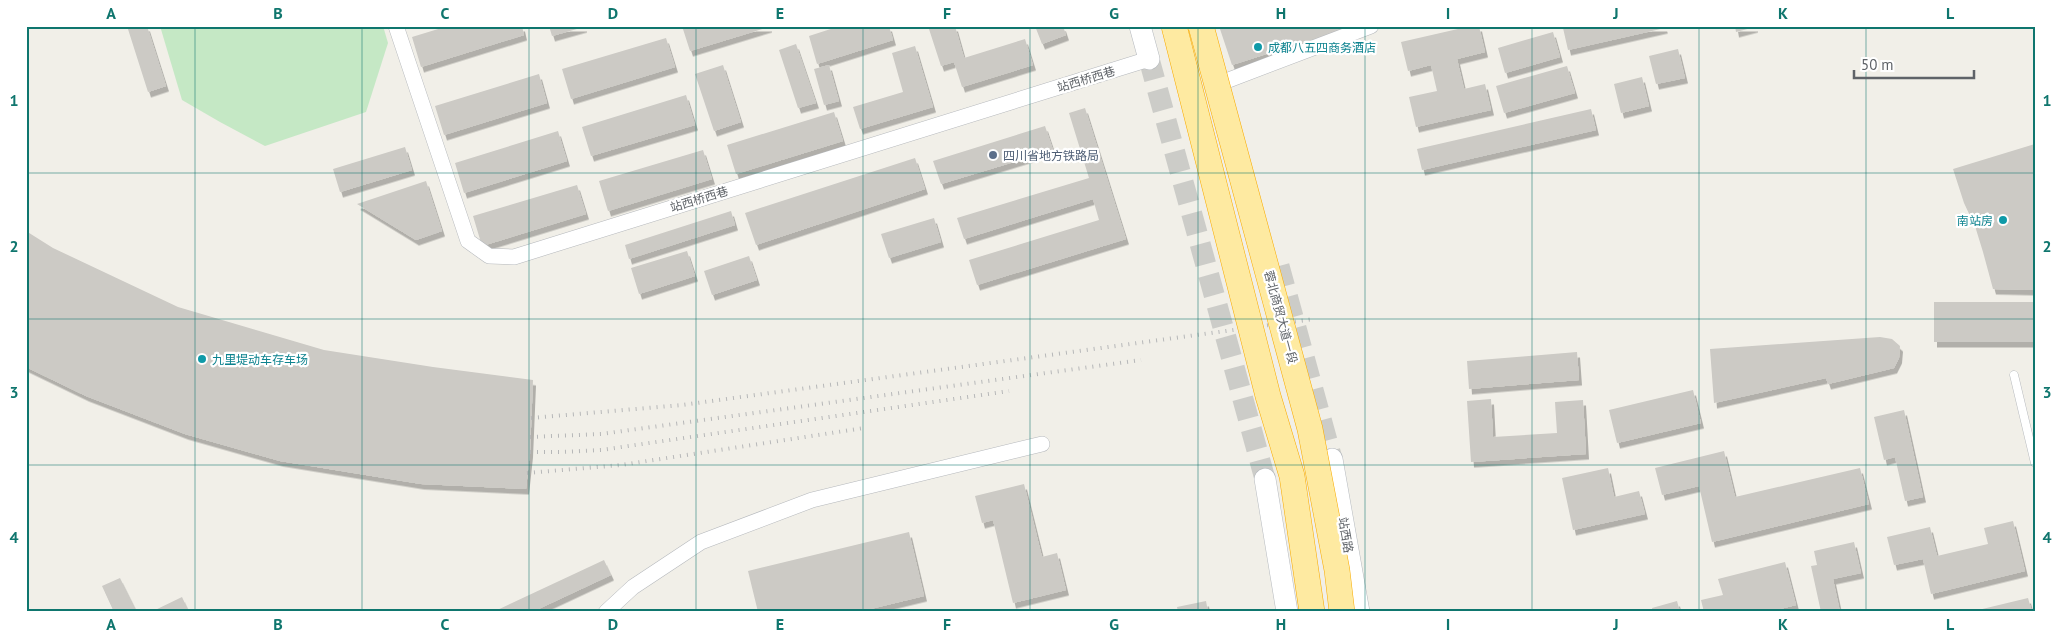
<svg xmlns="http://www.w3.org/2000/svg" width="2061" height="638" font-family="'PT Sans','Noto Sans SC',sans-serif">
	<style>
		.pitch { fill: #c5e8c5 }
		.building { fill: #cccac5; filter: url(#shadow) }
		.lines { fill: none; stroke-linecap: round; stroke-linejoin: round }
		.secondary-tunnel { stroke: #ccccc8; stroke-width: 21; stroke-dasharray: 21 11; stroke-linecap: butt }
		.service-casing { stroke: #b5b8bc; stroke-width: 9 }
		.minor-casing { stroke: #b5b8bc; stroke-width: 16 }
		.secondary-casing { stroke: #b6babf; stroke-width: 22 }
		.service { stroke: #fff; stroke-width: 8 }
		.minor { stroke: #fff; stroke-width: 15 }
		.secondary { stroke: #fff; stroke-width: 21 }
		.rail { stroke: #b6b7b8; stroke-width: 4; stroke-dasharray: 1 6; stroke-linecap: butt }
		.trunk-bridge-casing { stroke: #f9ab00; stroke-width: 26; stroke-linecap: butt }
		.trunk-bridge { stroke: #feeaa1; stroke-width: 25 }
		.grid { fill: none; stroke: #0f766e; stroke-width: 1; stroke-opacity: 0.55 }
		.culture-dot { fill: #0f9aa8; stroke: #fff; stroke-width: 2 }
		.service-dot { fill: #5c6f8a; stroke: #fff; stroke-width: 2 }
		.labels { text-anchor: middle; dominant-baseline: central; stroke-width: 4.5; stroke-linejoin: round; paint-order: stroke }
		.culture-label { font-size: 12px; fill: #0d838f; stroke: #fff; text-anchor: start }
		.street-label { font-size: 12px; fill: #5f6368; stroke: #fff }
		.service-label { font-size: 12px; fill: #4e5e75; stroke: #fff; text-anchor: start }
		.neatline { fill: none; stroke: #0f766e; stroke-width: 2 }
		.grid-label { font-size: 16px; text-anchor: middle; font-weight: bold; fill: #0f766e }
	</style>
	<defs>
		<filter id="shadow"><feDropShadow dx="3" dy="5.5" stdDeviation="0" flood-color="#0004"/></filter>
	</defs>
	<rect width="100%" height="100%" fill="#f1efe8"/>
	<path class="pitch" d="M160,26H383L388,43L366,112L265,146L220,122L182,100Z"/>
	<path class="building" d="M127,26H147L166,86L148,92Z
		M448,26H522L524,35L421,67L412,37Z
		M549,26H584V27L552,36Z
		M682,26H769V27L690,51Z
		M840,26H889L893,40L817,64L809,36Z
		M928,26H955L964,58L1025,39L1033,65L962,87L954,62L941,66Z
		M1035,26H1063L1066,35L1042,44Z
		M1219,26H1256L1257,28L1263,26L1352,27L1232,65Z
		M1471,26H1479L1485,52L1457,59L1464,89L1485,84L1491,110L1416,127L1409,97L1437,91L1431,65L1408,71L1401,42Z
		M1573,26H1664L1665,28L1568,50L1563,28Z
		M1735,26H1755V27L1736,32Z
		M1553,32L1560,57L1505,73L1498,48Z
		M666,38L675,67L571,99L562,69Z
		M796,44L816,103L798,108L779,50Z
		M915,46L933,107L860,129L853,107L903,92L892,53Z
		M1678,49L1685,78L1656,84L1649,56Z
		M723,65L741,122L714,131L695,74Z
		M829,65L839,101L824,105L814,69Z
		M1567,66L1575,93L1504,113L1496,86Z
		M539,74L547,103L444,135L435,106Z
		M1642,77L1649,106L1621,113L1614,84Z
		M686,95L695,125L591,156L582,127Z
		M1085,108L1126,239L977,285L969,260L1099,220L1093,199L964,239L957,218L1089,178L1069,113Z
		M1591,109L1596,130L1422,170L1417,149Z
		M834,112L843,141L736,174L727,145Z
		M1045,126L1053,150L941,184L933,161Z
		M558,131L567,161L464,193L455,163Z
		M2035,144V290L1993,289L1983,252L1975,226L1964,203L1953,169Z
		M405,147L412,170L340,192L333,169Z
		M703,150L712,179L608,211L599,181Z
		M915,158L925,189L756,245L745,213Z
		M426,181L442,231L416,240L357,204Z
		M577,185L586,214L482,246L473,216Z
		M731,211L735,225L629,259L625,245Z
		M934,218L941,242L889,258L881,234Z
		M26,231L53,248L178,307L324,350L433,367L533,380L530,452L526,489L421,484L280,461L185,434L86,396L26,367Z
		M687,251L695,276L639,294L631,268Z
		M749,256L757,280L712,295L704,271Z
		M1934,302H2035V342H1934Z
		M1880,337L1892,339L1900,346L1899,358L1894,368L1828,384L1826,378L1714,403L1710,349Z
		M1577,352L1579,380L1469,389L1467,361Z
		M1693,390L1701,423L1617,443L1609,410Z
		M1491,399L1493,437L1557,433L1555,402L1583,400L1586,454L1471,462L1467,401Z
		M1904,410L1923,497L1905,501L1895,457L1884,460L1874,417Z
		M1724,451L1735,497L1860,468L1869,504L1712,542L1699,486L1662,495L1655,468Z
		M1608,468L1614,497L1639,491L1645,514L1573,530L1562,478Z
		M1024,484L1042,557L1057,553L1066,590L1013,603L993,520L982,523L975,496Z
		M2013,521L2025,571L1931,594L1923,559L1894,565L1887,537L1930,527L1937,556L1988,544L1984,528Z
		M909,532L924,596L858,612H758L748,571Z
		M1854,542L1861,573L1833,579L1840,612H1821L1811,566L1817,565L1814,551Z
		M604,560L611,575L532,612H493Z
		M1785,562L1796,605L1768,612H1704L1701,600L1723,595L1718,579Z
		M120,578L137,612H114L102,586Z
		M182,597L189,612H151Z
		M2028,598L2032,612H1974V611Z
		M1206,601L1208,612H1178L1177,607Z
		M1677,601L1680,612H1653L1652,608Z"/>
	<g class="lines">
		<path class="secondary-tunnel" d="M1149,59L1265,479
			M1279,266L1332,459"/>
		<g class="service-casing">
			<path id="service" d="M2014,375L2035,463"/>
		</g>
		<g class="minor-casing">
			<path id="minor" d="M396,26L468,241L489,256L514,257L1149,59
				M1226,81L1371,26
				M606,612L633,587L701,542L812,500L1042,444"/>
		</g>
		<g class="secondary-casing">
			<path id="secondary" d="M1140,26L1149,59
				M1332,459L1359,612
				M1265,479L1287,612"/>
		</g>
		<use href="#service" class="service"/>
		<use href="#minor" class="minor"/>
		<use href="#secondary" class="secondary"/>
		<path class="rail" d="M531,418L682,405L1314,319
			M530,437L601,434L1141,360
			M530,452H562L601,450L1009,391
			M527,473L621,465L864,428"/>
		<g class="trunk-bridge-casing">
			<path id="trunk-bridge" d="M1174,26L1268,396L1292,476L1312,612
				M1201,26L1310,429L1337,570L1342,612"/>
		</g>
		<use href="#trunk-bridge" class="trunk-bridge"/>
	</g>
	<path class="grid" d="M195,26V612M362,26V612M529,26V612M696,26V612M863,26V612M1030,26V612M1198,26V612M1365,26V612M1532,26V612M1699,26V612M1866,26V612M26,173H2035M26,319H2035M26,465H2035"/>
	<g class="culture-dot">
		<circle cx="1258" cy="47" r="5"/>
		<circle cx="2003" cy="220" r="5"/>
		<circle cx="202" cy="359" r="5"/>
	</g>
	<circle class="service-dot" cx="993" cy="155" r="5"/>
	<g class="labels">
		<g class="culture-label">
			<text x="1268" y="47">成都八五四商务酒店</text>
			<text x="1993" y="220" text-anchor="end">南站房</text>
			<text x="212" y="359">九里堤动车存车场</text>
		</g>
		<g class="street-label">
			<text transform="translate(1086 79) rotate(-17)">站西桥西巷</text>
			<text transform="translate(699 199) rotate(-17)">站西桥西巷</text>
			<text transform="translate(1281 317) rotate(75)">蓉北商贸大道一段</text>
			<text transform="translate(1346 535) rotate(80)">站西路</text>
		</g>
		<g class="service-label">
			<text x="1003" y="155">四川省地方铁路局</text>
		</g>
	</g>
	<rect width="2061" height="638" fill="none" stroke="#ffffff" stroke-width="55"/>
	<path d="M1854 70v8h120v-8" fill="none" stroke="#5f6368" stroke-width="2.5"/>
	<text x="1861" y="70" font-size="15" fill="#5f6368" stroke="#ffffff" stroke-width="4" paint-order="stroke">50 m</text>
	<rect x="28" y="28" width="2006" height="582" class="neatline"/>
	<g class="grid-label">
		<text x="111" y="19">A</text>
		<text x="278" y="19">B</text>
		<text x="445" y="19">C</text>
		<text x="613" y="19">D</text>
		<text x="780" y="19">E</text>
		<text x="947" y="19">F</text>
		<text x="1114" y="19">G</text>
		<text x="1281" y="19">H</text>
		<text x="1448" y="19">I</text>
		<text x="1616" y="19">J</text>
		<text x="1783" y="19">K</text>
		<text x="1950" y="19">L</text>
		<text x="14" y="106">1</text>
		<text x="2047" y="106">1</text>
		<text x="14" y="252">2</text>
		<text x="2047" y="252">2</text>
		<text x="14" y="398">3</text>
		<text x="2047" y="398">3</text>
		<text x="14" y="543">4</text>
		<text x="2047" y="543">4</text>
		<text x="111" y="630">A</text>
		<text x="278" y="630">B</text>
		<text x="445" y="630">C</text>
		<text x="613" y="630">D</text>
		<text x="780" y="630">E</text>
		<text x="947" y="630">F</text>
		<text x="1114" y="630">G</text>
		<text x="1281" y="630">H</text>
		<text x="1448" y="630">I</text>
		<text x="1616" y="630">J</text>
		<text x="1783" y="630">K</text>
		<text x="1950" y="630">L</text>
	</g>
</svg>
